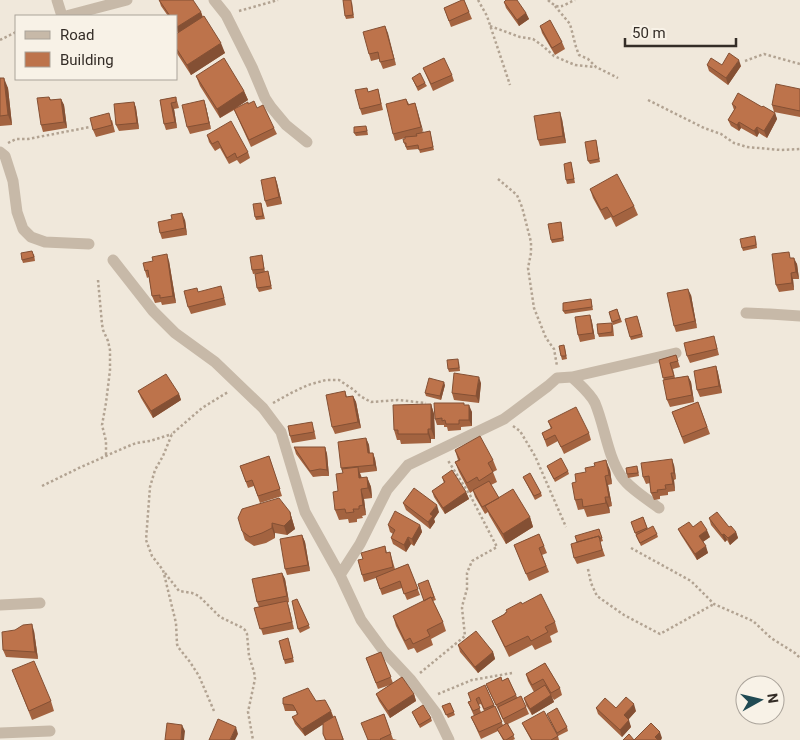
<svg xmlns="http://www.w3.org/2000/svg" width="800" height="740" font-family="Roboto,sans-serif">
	<style>
		.lines { fill: none; stroke-linecap: round; stroke-linejoin: round }
		.path { stroke: #b2a392; stroke-width: 2.5; stroke-dasharray: 2.5 2.5; stroke-linecap: butt }
		.street { stroke: #c7b9a8; stroke-width: 11 }
		.wall { fill: #a36340; fill-rule: evenodd }
		.shaded-wall { fill: #845034 }
		.building { fill: #bd734b; stroke: #845034 }
	</style>
	<rect width="100%" height="100%" fill="#f0e8db"/>
	<g class="lines">
		<path class="path" d="M478,0L487,16L510,85
			M548,0C560,11 561,6 575,0
			M555,6L570,24L576,47L579,55L588,59L596,67L618,78
			M239,11L278,0
			M490,26L520,37L533,39L543,46L554,56L575,65L596,67
			M0,40L16,32
			M745,61L764,54L800,64
			M648,100L704,128L721,134L734,143L747,147L781,150L800,149
			M8,143L16,139H28L90,127
			M498,179L517,195L522,207L531,242V253L528,268L534,308L546,338L554,349L557,366
			M98,280L102,324L103,330L108,341L110,350V370L106,403L102,425L106,441V457
			M273,403L293,392L308,385L326,380H339L354,390L360,396L371,402L398,400L426,403
			M513,426L520,431L535,456L566,527
			M42,486L81,467L124,448L136,443L150,441L172,434
			M631,548L691,581L714,604L753,621L771,638L795,653L800,658
			M588,569L591,583L597,596L624,615L660,634L714,604
			M165,573L179,591L192,593L199,596L220,617L241,627L245,630L247,634L249,656L254,672L255,679L248,712L253,740
			M420,673L465,636L462,608L463,603L467,589V573L472,561L497,547L470,495L447,459
			M438,694L472,680L512,673
			M214,711L199,676L190,662L178,647L177,644L176,623L163,570L152,556L146,540L150,487L155,470L163,456L172,434L202,408L228,392"/>
		<path class="street" d="M57,0L62,16
			M214,0L226,15L252,67L265,98L271,107L286,125L307,142
			M66,16L127,0
			M0,152L5,156L13,181L17,212L23,229L31,237L45,242L89,244
			M113,260L153,311L175,333L215,362L263,408L281,432L305,512L340,575L361,620L383,650L411,680L436,713L449,740
			M746,313L770,314L800,316
			M572,377L676,353
			M340,575L360,544L387,490L408,465L504,419L548,386L557,378L572,377C580,385 590,393 595,403C605,427 607,454 621,476C630,489 647,499 659,508
			M0,605L40,603
			M0,733L50,731"/>
	</g>
	<path class="wall" d="M159,0L201,12L203,17L225,53L191,75L176,52V34L178,33L176,30V16H168L161,6Z
		M464,0L472,19L451,27L444,8Z
		M352,2L354,18L346,19L345,16Z
		M504,2L526,13L529,19L519,26L506,8Z
		M385,26L396,65L383,69L379,59L371,61L369,54Z
		M540,26L562,42L565,49L555,55L542,33Z
		M707,65H722L741,66L728,85L709,71Z
		M423,68L452,75L454,81L433,91Z
		M196,76L244,91L248,100L236,108L248,104L257,108L274,128L277,134L251,147L234,110L220,118L200,86Z
		M0,78L8,88L12,125L0,126Z
		M412,78L425,83L427,86L418,91Z
		M378,89L383,110L362,115L360,109L369,92Z
		M800,89V117L774,112L772,105Z
		M49,97L51,100L61,99L64,105L67,128L43,132L41,125Z
		M176,97L179,108L174,109L177,128L166,130L164,124L160,100Z
		M406,99L409,104L415,103L423,133L430,131L434,150L420,153L419,149L407,150L404,143L405,138L395,141L393,134Z
		M204,100L206,107L211,129L190,134L187,127Z
		M134,102L136,108L139,129L119,131L116,125Z
		M732,104L762,107L775,113L777,119L767,138L759,133L757,137L741,128L739,131L731,126L728,120L734,110Z
		M562,119L566,143L540,146L538,140Z
		M112,120L115,132L96,137L93,130Z
		M367,129L368,135L356,136L354,133Z
		M207,135L248,152L250,158L240,164L237,160L229,164L220,148L215,151L209,142Z
		M596,140L600,162L590,164L588,161Z
		M571,162L575,183L567,184L566,180Z
		M275,177L277,183L282,204L267,207L265,201Z
		M590,189L634,206L638,215L616,227L611,217L605,220L593,198Z
		M261,203L265,219L256,220L255,217Z
		M185,220L187,235L162,239L160,233Z
		M561,222L564,241L552,243L551,240Z
		M756,239L757,248L743,251L742,248Z
		M34,254L35,261L23,263L22,260Z
		M262,255L265,272L269,275L272,289L259,292L257,288L261,273L253,274L252,270Z
		M791,258L797,264L799,279H793L794,290L779,292L776,285Z
		M153,261H169L176,303L162,305L161,302L155,303L152,296L149,277L147,278L145,271Z
		M223,293L226,305L191,314L188,307Z
		M691,295L697,328L676,332L674,326Z
		M591,299L593,310L565,314L563,311Z
		M617,309L622,322L613,325L609,312Z
		M590,315L592,322L595,339L580,342L578,335Z
		M638,319L643,337L631,340L630,337Z
		M612,323L613,326L614,336L599,337L598,334Z
		M716,343L719,355L690,363L687,356Z
		M565,348L567,359L562,360L561,356Z
		M676,355L680,367L673,369L675,378L688,376L691,382L694,402L670,407L667,400L664,380L659,360Z
		M459,362L460,371L449,372L448,369Z
		M716,366L718,373L722,393L700,397L697,390Z
		M481,383L479,403L454,400L452,393Z
		M445,385L441,400L426,396L425,393Z
		M138,391L179,394L181,400L153,418L141,398Z
		M345,391L347,397L353,396L356,402L361,428L335,434L332,427Z
		M698,402L710,434L684,444L672,412Z
		M464,403V405L472,412V426L461,427V430L448,431L447,427H444V425H437L435,419Z
		M431,404L434,414L435,439H431V443L401,444L400,440H397L394,430Z
		M548,421L589,433L591,440L564,454L558,441L547,447L542,433L551,429Z
		M314,429L316,439L292,443L290,436Z
		M366,438L369,445L370,453H373L375,459L377,471L360,473L362,478L367,477L371,487L372,498L364,499L366,515L362,516L363,518L357,519V522L349,523L348,519L339,520L335,510L338,491L343,473L341,468Z
		M294,447H325L327,454L329,476H322L313,477L296,454Z
		M455,450L493,460L497,470L493,472L497,482L491,485L499,498L530,517L533,527L506,544L489,515L488,512L485,514L475,497L473,491L470,493L459,472L455,462L458,460Z
		M269,456L282,496L260,503L254,486L248,488L240,466Z
		M674,465L676,479L674,480L675,491L668,492V495L660,496V499L654,500L651,493L650,483L646,484L643,477Z
		M547,466L568,471L569,474L555,482Z
		M638,469L639,476L628,478L627,474Z
		M610,470L612,484L608,485L612,506L609,507L610,513L587,517L584,509L578,510L575,500L576,482Z
		M442,477L466,492L469,499L445,514L434,497L432,491L444,483Z
		M523,477L541,493L542,496L535,500Z
		M403,503L439,512L434,519L435,522L430,529L406,510Z
		M290,512L295,529L287,535L275,533V538L266,543L254,546L245,540L242,531Z
		M643,517L648,529L657,534L658,537L641,546L637,538L631,522Z
		M709,518L729,527L736,532L738,538L730,545L727,540L725,542L711,525Z
		M388,525H420L422,532L414,546L411,544L406,552L393,544L391,538L393,534L390,532Z
		M693,527L710,537L703,542L708,553L697,560L681,535L678,529Z
		M599,529L603,541L600,542L605,556L577,564L574,558L577,542Z
		M539,534L547,553L542,555L549,572L529,581L514,545Z
		M302,535L305,542L310,571L287,575L285,569Z
		M385,546L387,553L390,552L395,569L408,564L420,595L407,600L402,588L382,595L376,578L364,582L362,575L363,559Z
		M282,573L285,579L289,602L287,603L294,629L263,635L254,608L259,607L257,602Z
		M428,580L436,600L433,601L443,622L446,631L431,639L433,645L417,653L414,648L408,650L396,626L393,616L424,601Z
		M297,599L310,628L300,633L298,629Z
		M522,604L555,622L558,632L550,636L552,642L535,650L532,645L509,657L496,630L492,621Z
		M15,630L34,631L38,659L6,657L3,650Z
		M289,641L294,662L285,664L284,660Z
		M458,645L493,652L495,659L478,673L460,652Z
		M381,652L393,683L414,694L416,701L390,718L379,701L376,694L390,685L378,689L366,658Z
		M545,663L560,688L562,695L554,700L552,697L554,702L532,715L526,705L524,698L534,692L528,681L526,674Z
		M12,670L51,701L54,711L32,720Z
		M508,678L517,697L526,707L529,714L508,724L515,739L513,740H503L498,731L481,739L471,717L474,716L468,702L471,701L485,685L503,725L505,724L489,691L486,684L502,681ZM481,704L484,711L481,712L478,705Z
		M316,701L331,711L344,740H325L323,734V724L305,736L295,724L292,717L297,715L296,711H285L283,704Z
		M450,703L455,715L448,718L442,706Z
		M596,708H616L636,711L628,720L631,727L622,737L598,714Z
		M412,712L431,718L432,721L420,728Z
		M384,714L393,739L397,740H368Z
		M547,714L567,727L568,731L558,736Z
		M522,723L558,736L559,740H531L525,729Z"/>
	<path class="shaded-wall" d="M201,12L203,19L179,34L177,27Z
		M526,13L529,19L519,26L517,20Z
		M385,26L388,33L396,65L394,59Z
		M221,43L225,53L191,75L187,65Z
		M739,60L741,66L728,85L726,78Z
		M4,78L8,88L12,125L8,115Z
		M244,91L248,100L220,118L217,109Z
		M61,99L64,105L67,128L64,122Z
		M204,100L206,107L211,129L209,123Z
		M134,102L136,108L139,129L137,123Z
		M171,103L174,109L177,128L175,122Z
		M415,103L417,109L424,134L421,127Z
		M560,112L562,119L566,143L563,136Z
		M775,113L777,119L767,138L764,131Z
		M739,122L741,128L739,131L737,125Z
		M757,127L759,133L757,137L754,131Z
		M275,177L277,183L282,204L279,197Z
		M182,213L185,220L187,235L185,228Z
		M167,254L169,261L176,303L173,296Z
		M794,258L797,264L799,279L796,272Z
		M791,273L793,279L794,290L792,283Z
		M688,289L691,295L697,328L695,321Z
		M590,315L592,322L595,339L593,333Z
		M716,366L718,373L722,393L719,386Z
		M688,376L691,382L694,402L692,395Z
		M479,377L481,383L479,403L476,396Z
		M444,382L445,385L441,400L440,396Z
		M179,394L181,400L153,418L151,411Z
		M353,396L356,402L361,428L358,422Z
		M431,404L434,414L435,439L431,429Z
		M469,405L472,412V426L469,420Z
		M428,429L431,439V443L428,434Z
		M366,438L369,445L370,460L368,453Z
		M325,447L327,454L329,476L327,470Z
		M373,453L375,459L377,471L374,465Z
		M672,459L674,465L676,479L674,473Z
		M606,460L610,470L612,484L609,475Z
		M358,467L361,477L363,488L359,478Z
		M671,473L674,480L675,491L673,484Z
		M605,476L608,485L612,506L609,497Z
		M367,477L371,487L372,498L368,488Z
		M361,489L364,499L366,515L363,505Z
		M466,492L469,499L445,514L443,508Z
		M605,497L609,507L610,513L606,503Z
		M437,505L439,512L434,519L435,522L430,529L428,522L430,514Z
		M290,512L295,529L287,535L284,526Z
		M530,517L533,527L506,544L503,534Z
		M272,523L275,533V538L272,528Z
		M420,525L422,532L414,546L412,539Z
		M707,530L710,537L701,543L699,536Z
		M736,532L738,538L730,545L728,538Z
		M724,534L727,540L725,542L722,535Z
		M302,535L305,542L310,571L308,565Z
		M408,537L411,544L406,552L404,545Z
		M706,546L708,553L697,560L695,554Z
		M282,573L285,579L289,602L287,596Z
		M287,601L289,607L294,629L292,622Z
		M32,624L34,631L38,659L35,652Z
		M493,652L495,659L478,673L475,667Z
		M414,694L416,701L390,718L388,711Z
		M551,695L554,702L532,715L530,709Z
		M634,704L636,711L626,722L624,715Z
		M331,711L333,718L305,736L302,729Z
		M629,720L631,727L622,737L620,730Z
		M182,725L185,731L184,740H181Z
		M236,727L238,734L235,740H230Z
		M660,732L662,738L661,740H656L655,737Z"/>
	<path class="building" d="M159,0H193L201,12L177,27L176,16H170Z
		M343,0H351L353,15L345,16Z
		M462,0H464L469,12L449,21L444,8Z
		M506,0H517L526,13L517,20L504,2Z
		M204,16L221,43L187,65L176,48V34Z
		M550,20L562,42L552,48L540,26Z
		M385,26L394,59L380,62L378,52L369,54L363,32Z
		M729,53L739,60L726,78L707,65L711,58L722,65Z
		M224,58L244,91L217,109L196,76Z
		M444,58L452,75L431,84L423,68Z
		M420,73L425,83L417,87L412,78Z
		M0,78H4L8,115L0,116Z
		M776,84L800,89V111L772,105Z
		M367,88L368,92L378,89L381,104L360,109L355,90Z
		M738,93L762,107L763,106L775,113L764,131L757,127L754,131L739,122L737,125L728,120L736,107L732,104Z
		M49,97L50,100L61,99L64,122L41,125L37,98Z
		M176,97V102L171,103L175,122L164,124L160,100Z
		M406,99L408,105L415,103L421,127L393,134L386,104Z
		M204,100L209,123L187,127L182,105Z
		M254,101L257,108L263,105L274,128L249,140L234,109L248,102V104Z
		M134,102L137,123L116,125L114,104Z
		M560,112L563,136L538,140L534,116Z
		M109,113L112,125L93,130L90,118Z
		M231,121L248,152L237,158L235,153L227,158L218,141L212,144L207,135Z
		M366,126L367,131L354,133V127Z
		M430,131L433,147L419,150L418,145L406,147V143H404L403,139H405V137L417,136L416,134Z
		M596,140L599,159L588,161L585,142Z
		M571,162L574,179L566,180L564,164Z
		M617,174L634,206L613,217L607,207L601,210L590,189Z
		M275,177L279,197L265,201L261,180Z
		M261,203L263,216L255,217L253,204Z
		M182,213L185,228L160,233L158,222L172,219L171,215Z
		M561,222L563,238L551,240L548,224Z
		M755,236L756,245L742,248L740,239Z
		M32,251L34,257L22,260L21,253Z
		M789,252L790,258H794L796,272L791,273L792,283L776,285L772,254Z
		M167,254L173,296L160,298V295L152,296L148,270L145,271L143,263L153,261L152,257Z
		M262,255L264,269L252,270L250,257Z
		M268,271L271,286L257,288L255,274Z
		M221,286L224,298L188,307L184,291L197,288L198,292Z
		M688,289L695,321L674,326L667,293Z
		M591,299L592,307L563,311V303Z
		M617,309L620,319L612,322L609,312Z
		M590,315L593,333L578,335L575,317Z
		M637,316L642,334L630,337L625,319Z
		M612,323V332L598,334L597,324Z
		M714,336L717,349L687,356L684,343Z
		M564,345L566,356H561L559,346Z
		M676,355L678,361L670,363L674,376L663,378L659,360Z
		M458,359L459,368L448,369L447,360Z
		M716,366L719,386L697,390L694,371Z
		M454,373L479,377L476,396L452,393Z
		M166,374L179,394L151,411L138,391Z
		M688,376L692,395L667,400L663,380Z
		M429,378L444,382L440,396L425,393Z
		M345,391L346,397L353,396L358,422L332,427L326,395Z
		M698,402L707,427L682,437L672,412Z
		M434,403H464V405H469V420H459V424H446L445,420L442,421V418L435,419Z
		M431,404V429H428V434H398V430H394L393,405Z
		M576,407L589,433L561,447L555,435L545,440L542,433L552,428L548,421Z
		M312,422L314,432L290,436L288,426Z
		M480,436L493,460L488,463L493,472L479,481L477,477L467,483L455,462L460,460L455,450Z
		M366,438L368,453H373L374,465L341,468L338,442Z
		M294,447H325L327,470L320,469L310,471Z
		M269,456L280,489L258,496L252,480L246,482L240,466Z
		M561,458L568,471L554,479L547,466Z
		M672,459L674,473H671L673,484L665,485L666,489L657,490L658,492L651,493L649,476L643,477L641,463Z
		M606,460L609,475L605,476L609,497H605L606,503L583,507L582,499L575,500L572,483L576,482L575,474L586,472L585,468L595,466L594,463Z
		M637,466L638,473L627,474L626,468Z
		M358,467L359,478L367,477L368,488L361,489L363,505L359,506V509H353L354,512L346,513L345,509L335,510L333,492L338,491L336,474L343,473L342,469Z
		M452,470L466,492L443,508L432,491L445,482L442,477Z
		M530,473L541,493L534,496L523,477Z
		M489,481L499,498L482,507L473,490Z
		M414,488L437,505L430,514L433,516L428,522L403,503Z
		M513,489L530,517L503,534L485,506Z
		M279,498L290,512L291,519L284,526L272,523V528L262,533L250,537L242,531L238,518L242,509Z
		M395,511L420,525L412,539L408,537L404,545L391,538L395,530L388,525Z
		M717,512L729,527L731,526L736,532L728,538L724,534L722,535L709,518Z
		M643,517L647,528L635,533L631,522Z
		M701,521L707,530L699,536L706,546L695,554L678,529L689,522L693,527Z
		M653,526L657,534L640,543L636,535Z
		M599,529L602,538H599V536L577,542L575,536Z
		M539,534L544,546L539,548L546,566L526,574L514,545Z
		M302,535L308,565L285,569L280,539Z
		M599,536L602,550L574,558L571,544Z
		M385,546L386,553L390,552L393,567L362,575L358,560L363,559L361,553Z
		M408,564L418,589L404,594L400,581L380,589L376,577Z
		M282,573L287,596L257,602L252,579Z
		M428,580L434,597L431,598V597L424,601L418,584Z
		M541,594L555,622L545,627L548,632L531,641L528,636L505,647L492,621L505,614V613L507,612L506,610L521,602L522,604Z
		M431,597L443,622L427,630L430,636L413,644L410,638L405,641L393,616Z
		M297,599L309,625L298,629L292,601Z
		M287,601L292,622L260,629L254,608Z
		M32,624L35,652L3,650L2,632L15,630L23,625Z
		M476,631L493,652L475,667L458,645Z
		M288,638L293,658L284,660L279,641Z
		M381,652L391,677L376,683L366,658Z
		M34,661L51,701L29,711L12,670Z
		M545,663L560,688L551,693L543,679L532,685L526,674Z
		M402,677L414,694L388,711L376,694Z
		M501,677L502,681L508,678L516,695L496,705L486,684Z
		M485,685L494,705L484,709L479,697L476,699L480,708L473,711L468,702L471,701L468,693Z
		M545,685L551,695L530,709L524,698Z
		M308,688L316,701L325,700L331,711L302,729L292,717L298,714L293,705L283,704V698Z
		M521,696L526,707L503,719L498,707Z
		M626,697L634,704L624,715L629,720L620,730L596,708L605,698L616,708Z
		M450,703L454,712L446,715L442,706Z
		M423,705L431,718L419,725L412,712Z
		M495,706L502,722L479,732L471,717Z
		M557,708L567,727L557,733L547,714Z
		M544,711L558,736L551,740H532L522,723Z
		M384,714L391,734L380,739L381,740H368L361,723Z
		M335,716L343,739L341,740H326L323,734V723Z
		M218,719L236,727L230,740H209Z
		M167,723L182,725L181,740H165Z
		M507,723L514,735L506,740H504L497,729Z
		M651,723L660,732L655,737L658,740H623L629,734L634,740Z"/>
	<rect x="15" y="15" width="162" height="65" fill="#f8f2e7" stroke="#aaa39a"/>
	<rect x="25" y="31" width="25" height="8" fill="#c7b9a8" stroke="#aaa39a"/>
	<text x="60" y="40" font-size="15" fill="#342d27">Road</text>
	<rect x="25" y="52" width="25" height="15" fill="#bd734b" stroke="#aaa39a"/>
	<text x="60" y="65" font-size="15" fill="#342d27">Building</text>
	<g transform="translate(760 700) rotate(82)"><circle r="24" fill="#f8f2e7" stroke="#aaa39a"/>
	<path d="M0-4L9 19L0 12L-9 19Z" fill="#204a53"/>
	<text y="-8" font-size="14" font-weight="bold" text-anchor="middle" fill="#342d27">N</text>
	</g>
	<path d="M625 38v8h111v-8" fill="none" stroke="#342d27" stroke-width="2.5"/>
	<text x="632" y="38" font-size="15" fill="#342d27" stroke="#f8f2e7" stroke-width="4" paint-order="stroke">50 m</text>
</svg>
